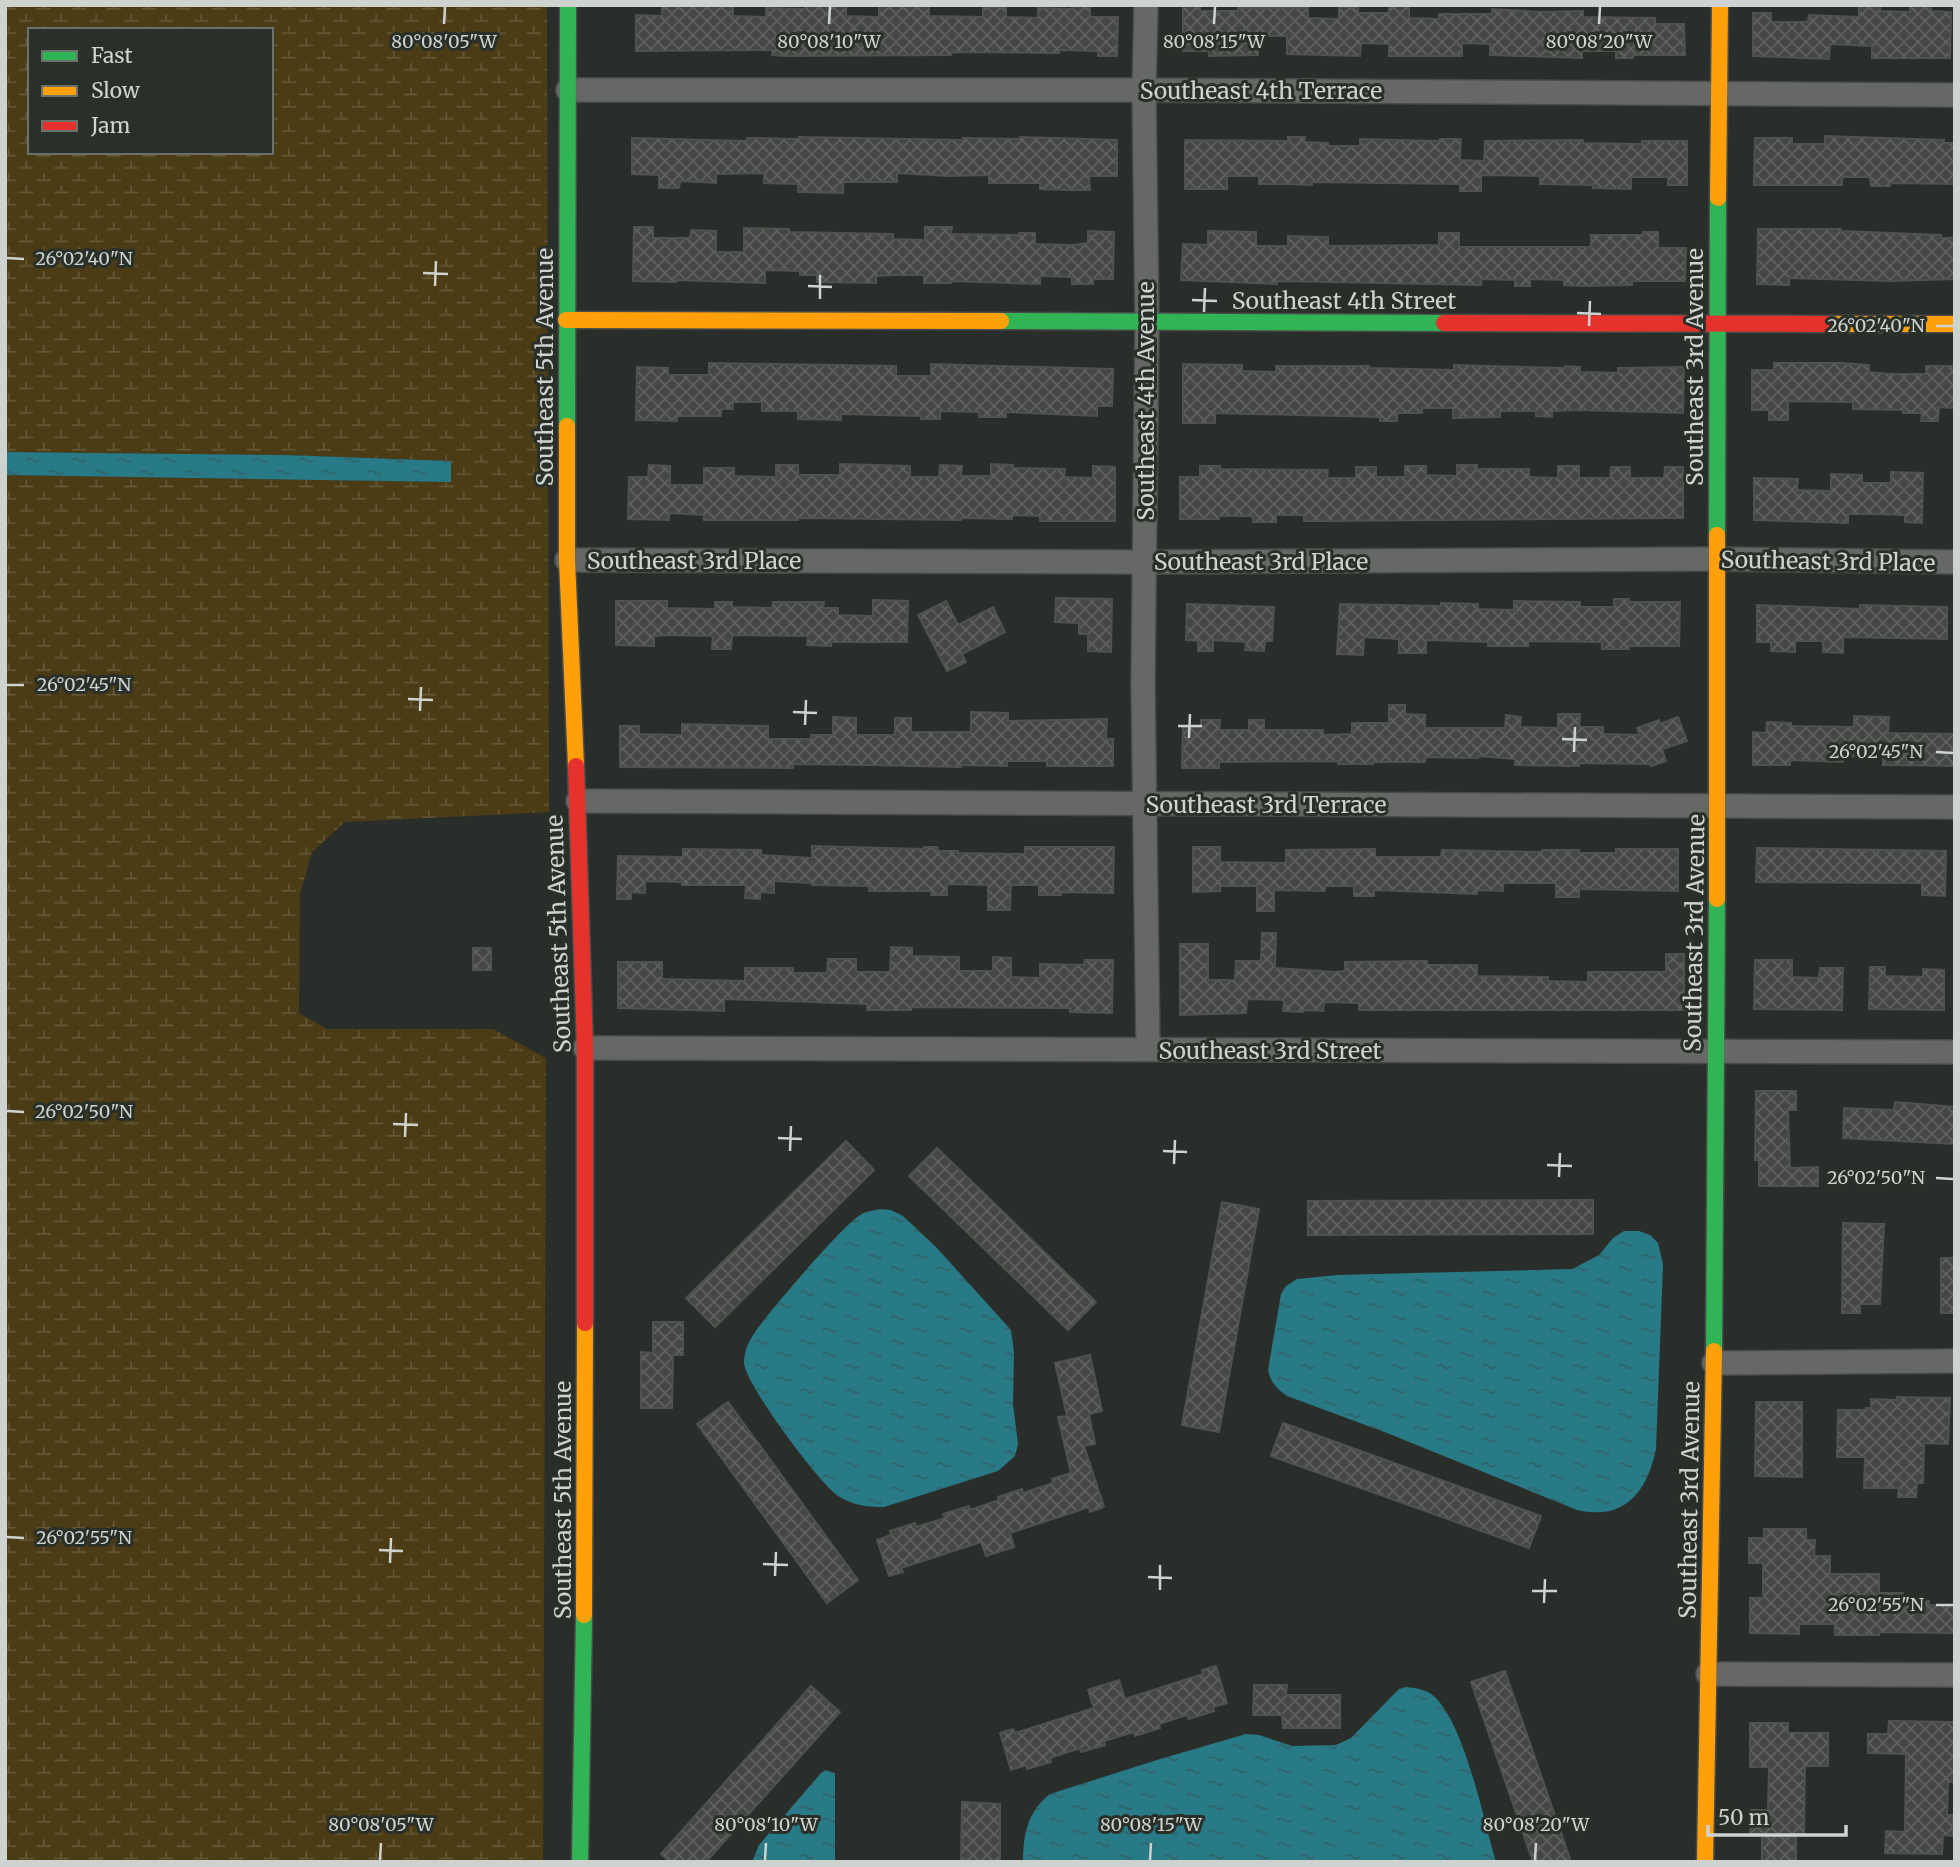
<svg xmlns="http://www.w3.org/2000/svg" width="1960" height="1867" font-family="Merriweather,serif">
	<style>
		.wetland { fill: url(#wetland-marsh); fill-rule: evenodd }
		.water { fill: url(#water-ripples) }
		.building { fill: url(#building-cross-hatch); stroke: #4f524e; stroke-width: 2 }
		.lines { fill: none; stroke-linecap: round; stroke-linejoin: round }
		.street-casing { stroke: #484b48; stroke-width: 26 }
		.fast-casing { stroke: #484b48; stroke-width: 19 }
		.slow-casing { stroke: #484b48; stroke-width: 19 }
		.jam-casing { stroke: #484b48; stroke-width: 19 }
		.street { stroke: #666866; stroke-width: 23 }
		.fast { stroke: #30b455; stroke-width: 16 }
		.slow { stroke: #ff9f0a; stroke-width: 16 }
		.jam { stroke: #e5322d; stroke-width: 16 }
		.ticks { fill: none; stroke: #cfd3cf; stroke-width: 2.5 }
		.labels { text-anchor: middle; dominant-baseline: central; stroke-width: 6; stroke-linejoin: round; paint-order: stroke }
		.street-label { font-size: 23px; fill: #cfd3cf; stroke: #292f29 }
		.ticks-label { font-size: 18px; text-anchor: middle; fill: #cfd3cf; stroke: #292f29; stroke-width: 6; stroke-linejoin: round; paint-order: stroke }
	</style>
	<defs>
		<pattern id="wetland-marsh" width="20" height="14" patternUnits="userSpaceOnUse" patternTransform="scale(1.75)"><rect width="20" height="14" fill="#4b3c15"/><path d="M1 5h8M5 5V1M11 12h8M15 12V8" fill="none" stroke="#645736"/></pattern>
		<pattern id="water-ripples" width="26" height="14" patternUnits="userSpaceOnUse" patternTransform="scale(1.75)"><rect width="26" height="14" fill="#287a86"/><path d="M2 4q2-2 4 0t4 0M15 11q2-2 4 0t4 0" fill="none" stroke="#316269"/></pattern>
		<pattern id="building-cross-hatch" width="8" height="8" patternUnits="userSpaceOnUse" patternTransform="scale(1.75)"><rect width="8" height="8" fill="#454744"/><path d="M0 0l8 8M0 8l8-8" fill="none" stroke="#5f615e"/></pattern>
	</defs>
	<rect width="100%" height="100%" fill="#2a2e2a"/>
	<path class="wetland" d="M5,5H547L549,812L345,822L312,852L300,894L299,1013L327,1029H493L546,1058L543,1862H5V475L450,482L451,461L285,455L5,452ZM30,30H271V152H30Z"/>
	<path class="water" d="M5,452L285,455L451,461V482L5,475Z
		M878,1209L891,1210L903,1216L936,1247L1011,1330L1014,1352L1013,1404L1018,1444L1015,1456L998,1471L884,1507C867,1507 852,1505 838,1496C819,1483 744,1383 744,1362C744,1351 749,1341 755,1332C768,1313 845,1222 862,1214C867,1211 873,1211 878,1209Z
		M1624,1231H1639L1650,1235L1658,1243L1663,1264L1656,1449C1647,1492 1625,1521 1577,1510L1387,1433L1287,1396C1277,1389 1271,1383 1268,1370L1281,1294L1286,1286L1297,1279L1338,1275L1572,1269L1599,1255L1613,1238Z
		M1406,1687C1417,1688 1428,1690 1436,1698C1466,1730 1483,1818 1496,1862H1023C1023,1834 1028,1811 1050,1794L1160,1759L1246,1734L1259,1735L1292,1746L1336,1745L1351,1738L1399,1689Z
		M826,1770L835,1773V1862H752L759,1845L821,1773Z"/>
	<path class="building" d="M662,5H733V16L766,17V8L805,9V5H846V16L879,17V5H929V16L983,17V7H1006V17L1038,18V8L1072,9V5H1090V17H1118L1117,56H1098V51L1059,50V53L951,52V55L787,56L772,55V50L636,51V15L662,16Z
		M1183,5H1200V11H1238V8H1308V18L1339,19V7H1358V13H1389V5H1409V18L1439,19V14H1492V9L1542,12L1583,11V17L1655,18V24H1684L1685,55H1633V58H1616V51H1582V58L1490,55V44L1462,43V56H1389V44L1361,43L1360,56L1287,54V36H1258V55L1209,56V51H1183Z
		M1859,5H1880V11L1910,12V5H1931V11L1951,12L1950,58H1872V46L1830,44L1829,59L1753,56V13H1771V22H1808L1809,15L1859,17Z
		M1825,136L1944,140V143H1955V184L1890,183V186H1871L1870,177H1842V185H1754L1755,138H1792V144H1825Z
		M799,137L963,140V138L1020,139V137L1117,140V176H1089L1090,190H1071L1040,189V183H989V175L949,176L897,173V182H843V193L798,192V184L764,183V173L716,174V183L680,181L679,188H659V175L632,174V138L747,141V138L799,139Z
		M1288,137H1305L1304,142L1328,143V146H1360V139L1440,141V139H1461L1460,160L1484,161L1485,141L1583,140V143L1642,144V141H1687V185H1668V177H1631V189L1593,188V185L1540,184V176L1481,175V191H1460V184L1312,182V185L1287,184H1259V176H1227V189H1185V140L1288,141Z
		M634,227H653V238H690L691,230L716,231V252H744V228L789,229V232L893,234V239L925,240V227H952L951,234L1019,235V233H1035V244L1072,245L1088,243V231L1114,232L1113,279H1093V284H1072V277L1040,276V284L951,281V283H924V275H893L876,276V283L817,282V275H800V271L765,270V283L676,280V282L633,281Z
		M1758,229H1841V231L1941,235V238H1955V279L1890,281L1789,278V285L1757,284Z
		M1208,231L1256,232V246H1288V236L1328,237V246L1439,245V233H1459V247H1591V235H1643V232H1658V248H1686L1685,281H1632V285L1581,286L1564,285V280L1530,279V286H1515V280L1481,279V285L1277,281V284L1181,280L1183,244L1208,245Z
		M709,363L896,366V376H931V364L1113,369L1112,406H1097V416L1006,412V417H979V412L940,411V419H921V416L841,414V420L798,419V411H762V402H733V409H721V416H677V421L636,420L637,367L668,368V375H709Z
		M1774,363H1840L1869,365V372L1889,374H1926V366H1955V408L1939,407L1938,421H1921L1922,413H1903V410L1853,409V402L1788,401V420H1769V410H1752V370H1774Z
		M1183,364L1242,365V371L1276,372V366H1369V368L1454,370V365L1565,368V366L1580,367V372L1618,373V368L1684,367L1683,413L1579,410L1552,411V417L1536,416V411H1500V417L1453,418V408H1422V413H1397V421H1380V417L1215,413V423H1183Z
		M840,464L910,466V477H939L940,465L962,466L961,476H991V464L1013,465V468L1065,469L1064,477L1093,478V466L1115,467V521H1040V516L1012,515V519L961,518V520L798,518V520H704V515L669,513V520L628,519L629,477H648L649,465L670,466V485H704V468H734V476L776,477V465H798V475H840Z
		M1457,465H1477V469H1529V477L1558,478V466H1579V478H1610L1611,467H1630V478H1664L1665,467H1683V518L1327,521H1304V515H1276V522H1253V516H1219V519H1180V477H1200V466H1220V469L1328,470L1327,478H1356V467H1376V477H1405V466H1426V475L1457,476Z
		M1891,472L1923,473L1922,523L1905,522V515L1871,514H1848V523L1754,520V478L1798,479L1797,490L1831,491V474L1862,475V483H1891Z
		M1056,598L1112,599L1111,652L1088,651V634H1079V623L1055,622Z
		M1614,599H1629V602H1680L1679,646H1629V649H1602V642L1528,641V646H1488V642L1426,640V653H1399V639L1364,637L1363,655L1337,654L1340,604L1441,606V603L1478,604V609L1514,610V601L1580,602V607H1614Z
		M873,600L908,601L907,642H831V646L807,645L808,636L732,635L731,649H712L713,636L666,635L654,636V646L616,645V601H667V608L715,609V602H732V607L772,608L773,602H824L823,608H838V615L873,616Z
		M946,601L958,625L993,607L1005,632L962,654L966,662L947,671L918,615Z
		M1187,604L1274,607L1272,641H1265L1264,651L1245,650L1246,642L1213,640V651H1198V641L1186,640Z
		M1757,605L1860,609V605L1947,607V639L1843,637V653L1823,652V641H1795V652L1771,651V642H1757Z
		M1389,705H1405V714L1425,715V728H1505L1506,715L1521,717L1520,727L1558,728V714H1580L1579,727H1603V734L1640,735L1637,728L1659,720L1660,724L1678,717L1687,741L1662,749L1666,761L1651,766L1650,764L1579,763V766L1515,765V759L1478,756V758L1425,757V762H1373V764H1338V761L1219,762V768H1182L1183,727H1201V720H1220L1219,730H1249V720H1264V730H1323V735L1352,734V723H1389Z
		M971,712L1008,713V721L1107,719L1106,739H1113V766H1047V761H1007V766L961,765V767L868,765L793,764V768L620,767V726H639V734L682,735V724L768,726V739H811V735H833V717L856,718V735H895V718H911V732H971Z
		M1854,716L1889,717L1888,733L1955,734V766L1883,765V757L1843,756V762L1790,760V765H1753V732L1766,733L1767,722L1791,723V726L1854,727Z
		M812,846L923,849L924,847H937L938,851H958V853L1025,854V847H1114L1113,893L1061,892V895H1039V885H1011L1010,910H988V885L947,884V895H931V891H869V886L812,885V883L774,881V893L760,892V899L745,898L746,885H682V882L645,881V893L631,892V899H617L618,856L683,857V849L761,850V855L812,858Z
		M1193,847H1220V862L1286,863V850L1375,849V857H1441L1442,850L1542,852V850H1579V853H1616V849H1678V891L1579,889V897H1556V883H1503V891L1477,890V894L1374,890V896H1354V886H1325V891L1274,890V911H1257V886H1220V891L1193,892Z
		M1757,848L1946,851L1945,896L1922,895V883L1756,882Z
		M1262,933H1276L1275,968L1335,972L1345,971V962L1427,961V965H1477V976L1548,977V981L1588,982V972H1666V954H1684V1010H1359V1003L1324,1002L1323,1011L1303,1010V1012L1283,1011L1284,1000L1247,999L1246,1013L1180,1015V944H1208V980H1235L1236,961H1261Z
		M891,947L912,948V956L959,957V971H993V957L1011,958V977L1040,978V964L1084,965L1085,960H1113L1112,1013L1070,1012V1008L911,1007V1010H867V1004L724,999V1011L618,1008V962H662V979L745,981V968H793V973H827L828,959H856V972H890Z
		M473,948H491V970H473Z
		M1755,960H1792V977L1819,978L1820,968H1843L1842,1010L1754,1009Z
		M1870,967H1885V976L1923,977V969L1944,970V1010L1869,1009Z
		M1756,1091H1796V1110H1788L1790,1168L1818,1167V1186H1759V1160H1755Z
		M1895,1102L1955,1107V1144L1843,1138L1844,1108L1894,1110Z
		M846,1141L874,1170L715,1327L686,1298Z
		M937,1148L1096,1302L1068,1330L909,1176Z
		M1593,1200V1234L1308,1235V1201Z
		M1222,1202L1259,1209L1219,1432L1182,1425Z
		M1843,1223L1884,1224L1880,1304H1860V1313H1842Z
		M1941,1258H1955V1313H1941Z
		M653,1322H683V1355H673L672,1408H641V1352L653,1353Z
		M1090,1355L1102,1411L1089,1414L1095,1444L1084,1446L1104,1507L1090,1512L1089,1507L1010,1533L1014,1547L986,1556L981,1542L901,1568L903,1572L889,1576L877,1540L891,1535L890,1531L915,1523L916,1527L945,1518L943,1514L969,1506L970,1510L999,1500L998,1497L1022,1489L1023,1493L1053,1483L1052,1479L1071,1473L1058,1417L1067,1416L1055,1363Z
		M1897,1397L1950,1398L1948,1444L1924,1443L1923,1483H1917L1916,1497H1898L1899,1488H1864L1865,1457H1837L1838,1410H1866V1408H1871V1399L1897,1400Z
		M728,1402L858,1580L827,1603L697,1424Z
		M1756,1402H1802V1477L1755,1476Z
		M1283,1423L1541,1516L1529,1548L1271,1456Z
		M1764,1529H1806V1540H1815L1814,1556H1830V1574H1879V1593H1903V1600L1929,1601V1605L1955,1606V1633L1879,1632V1635H1835V1624H1799V1634L1750,1633V1598H1763V1563H1749V1538H1764Z
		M1216,1666L1227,1703L1213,1707L1214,1711L1189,1719L1187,1715L1159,1724L1160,1728L1135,1736L1134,1732L1104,1741L1105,1745L1081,1752L1080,1748L1050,1758L1051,1762L1027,1769L1026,1765L1011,1770L1000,1733L1013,1729L1015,1733L1094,1708L1088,1690L1119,1680L1125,1699L1203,1674L1202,1670Z
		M1505,1671L1571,1862H1533L1471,1682Z
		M1254,1685H1287L1286,1695H1340V1728H1283L1282,1715H1253Z
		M811,1686L840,1712L706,1862H670L661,1854Z
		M1889,1721L1954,1722V1782H1948L1947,1815H1953V1836L1943,1835L1942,1854L1885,1853L1886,1831L1905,1832L1906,1754L1868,1753V1734H1888Z
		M1750,1723H1788V1733H1828V1766H1805L1804,1834H1796V1862H1762V1834H1750L1751,1810H1768L1769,1767H1750Z
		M962,1802L1000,1804V1862H961Z"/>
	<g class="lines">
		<g class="street-casing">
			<path id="street" d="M1146,5L1144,90L1147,323L1143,683L1148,1049
				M568,90H1144L1955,95
				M567,560L1144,562L1718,559L1955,562
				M578,801L1955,807
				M585,1048L1955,1052
				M1714,1363L1955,1361
				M1708,1674L1955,1675"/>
		</g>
		<g class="fast-casing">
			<path id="fast" d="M1001,321L1444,323
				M567,426L568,5
				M1717,535L1718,198
				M1714,1351L1717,899
				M580,1862L584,1615"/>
		</g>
		<g class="slow-casing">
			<path id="slow" d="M1718,198L1720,5
				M566,320L1001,321
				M1830,324H1955
				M567,426V560L576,766
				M1717,535V899
				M584,1615L585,1323
				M1705,1862L1714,1351"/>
		</g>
		<g class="jam-casing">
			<path id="jam" d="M1444,323L1830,324
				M576,766L585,1048V1323"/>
		</g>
		<use href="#street" class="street"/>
		<use href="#fast" class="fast"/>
		<use href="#slow" class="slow"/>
		<use href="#jam" class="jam"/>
	</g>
	<path class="ticks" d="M444,24L445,7M829,24L830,7M1214,24L1215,7M1599,24L1600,7M7,258L24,259M423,273L448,274M435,286L436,261M808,286L832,287M820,299V275M1192,300L1217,301M1204,312L1205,288M1577,313L1601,314M1589,326L1590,301M1936,326H1953M7,685H24M408,699L433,700M420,711L421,687M793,712L817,713M805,725L806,700M1178,726H1202M1189,738L1190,714M1562,739L1587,740M1574,752L1575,727M1936,752L1953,753M7,1111L24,1112M393,1124L418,1125M405,1137L406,1113M778,1138L802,1139M790,1151L791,1126M1163,1151L1187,1152M1174,1164L1175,1140M1547,1165L1572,1166M1559,1177L1560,1153M1936,1178L1953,1179M7,1537L24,1538M379,1550L403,1551M390,1563L391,1538M763,1564L788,1565M775,1576L776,1552M1148,1577L1172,1578M1160,1590V1565M1532,1591H1557M1544,1603L1545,1579M1936,1605H1953M380,1860L381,1843M765,1860L766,1843M1150,1860L1151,1843M1535,1860L1536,1843"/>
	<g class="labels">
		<g class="street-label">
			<text x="1261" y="90">Southeast 4th Terrace</text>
			<text x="1344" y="300">Southeast 4th Street</text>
			<text transform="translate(544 367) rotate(-90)">Southeast 5th Avenue</text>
			<text transform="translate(1694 367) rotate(-90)">Southeast 3rd Avenue</text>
			<text transform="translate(1145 401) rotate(-90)">Southeast 4th Avenue</text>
			<text x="694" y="560">Southeast 3rd Place</text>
			<text x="1261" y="561">Southeast 3rd Place</text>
			<text transform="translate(1828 561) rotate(1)">Southeast 3rd Place</text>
			<text x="1266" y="804">Southeast 3rd Terrace</text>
			<text transform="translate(1694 933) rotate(-89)">Southeast 3rd Avenue</text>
			<text transform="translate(558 934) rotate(-92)">Southeast 5th Avenue</text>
			<text x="1270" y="1050">Southeast 3rd Street</text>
			<text transform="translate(562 1500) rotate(-90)">Southeast 5th Avenue</text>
			<text transform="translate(1689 1500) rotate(-89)">Southeast 3rd Avenue</text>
		</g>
	</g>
	<g class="ticks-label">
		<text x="444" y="48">80°08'05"W</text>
		<text x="829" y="48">80°08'10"W</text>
		<text x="1214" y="48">80°08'15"W</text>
		<text x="1599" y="48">80°08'20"W</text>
		<text x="84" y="265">26°02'40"N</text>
		<text x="1876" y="332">26°02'40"N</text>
		<text x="84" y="691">26°02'45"N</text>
		<text x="1876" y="758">26°02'45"N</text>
		<text x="84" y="1118">26°02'50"N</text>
		<text x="1876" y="1184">26°02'50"N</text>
		<text x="84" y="1544">26°02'55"N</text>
		<text x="1876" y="1611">26°02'55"N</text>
		<text x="381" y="1831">80°08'05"W</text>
		<text x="766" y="1831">80°08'10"W</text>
		<text x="1151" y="1831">80°08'15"W</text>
		<text x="1536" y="1831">80°08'20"W</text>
	</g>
	<rect width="1960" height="1867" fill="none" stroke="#cfd3cf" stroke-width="14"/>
	<rect x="28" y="28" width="245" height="126" fill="#292f29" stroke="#6b716b" stroke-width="2"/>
	<rect x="42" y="51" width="35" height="10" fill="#30b455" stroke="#6b716b" stroke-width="2"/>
	<text x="91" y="63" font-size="21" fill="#cfd3cf">Fast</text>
	<rect x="42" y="86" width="35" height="10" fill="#ff9f0a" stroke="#6b716b" stroke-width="2"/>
	<text x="91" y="98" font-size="21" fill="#cfd3cf">Slow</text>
	<rect x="42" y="121" width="35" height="10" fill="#e5322d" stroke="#6b716b" stroke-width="2"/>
	<text x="91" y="133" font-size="21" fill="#cfd3cf">Jam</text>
	<path d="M1708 1825v10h138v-10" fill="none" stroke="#cfd3cf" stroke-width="3.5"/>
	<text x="1718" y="1825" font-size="21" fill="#cfd3cf" stroke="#292f29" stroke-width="5" paint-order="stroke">50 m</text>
</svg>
